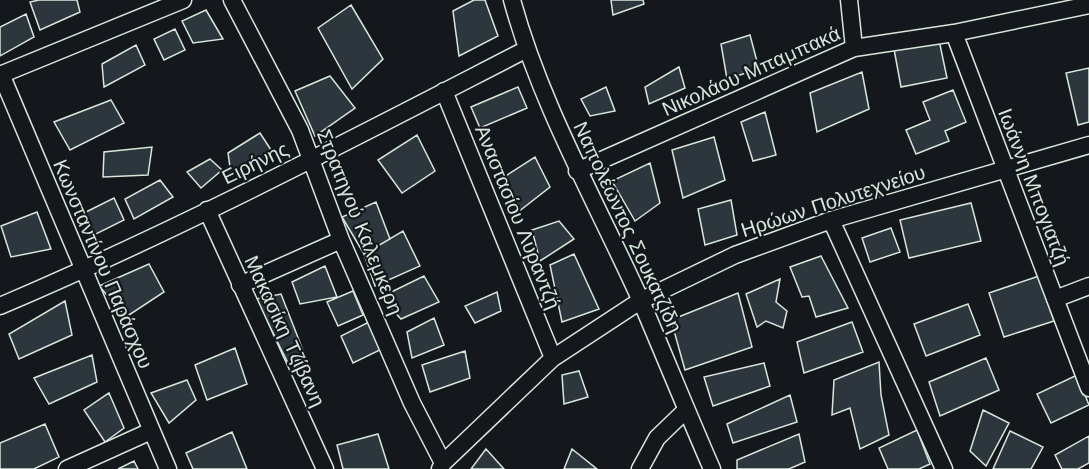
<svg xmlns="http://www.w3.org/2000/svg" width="1089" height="469" font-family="'Work Sans',sans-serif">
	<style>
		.building { fill: #2c363c; stroke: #d8e6dc; stroke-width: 1.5 }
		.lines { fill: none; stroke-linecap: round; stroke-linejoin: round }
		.minor-casing { stroke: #d8e6dc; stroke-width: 19 }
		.minor { stroke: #14181c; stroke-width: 16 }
		.labels { text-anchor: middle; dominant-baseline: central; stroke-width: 4.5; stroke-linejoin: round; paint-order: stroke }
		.street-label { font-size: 20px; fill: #d8e6dc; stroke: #14181c }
	</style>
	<rect width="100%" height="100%" fill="#14181c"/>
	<path class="building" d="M39,0H77L80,12L40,30L30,2Z
		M474,0H485L498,36L459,56L453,11Z
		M611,0H643L644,4L613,15Z
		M351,5L383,59L352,89L318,28Z
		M206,10L223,39L193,43L182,21Z
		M26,14L34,37L0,56V27Z
		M175,29L185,50L164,60L154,39Z
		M750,35L759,69L727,79L721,44Z
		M939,40L947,78L901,87L894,49Z
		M136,45L145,65L104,87L102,64Z
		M679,67L685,88L649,104L645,87Z
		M1089,68V122L1078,125L1066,73Z
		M862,72L869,109L817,132L810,93Z
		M330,76L355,108L315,136L295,91Z
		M518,87L527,108L480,128L471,107Z
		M606,87L615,111L590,116L581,99Z
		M953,90L966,122L945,131L949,141L916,154L906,130L930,120L923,102Z
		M111,100L124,123L70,150L54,122Z
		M765,112L776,155L753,161L741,122Z
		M260,133L273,153L231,174L228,153Z
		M417,135L435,171L402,193L378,160Z
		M714,137L725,180L683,198L672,150Z
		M152,147L148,175L103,177L104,152Z
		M535,157L550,187L518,212L504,177Z
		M210,159L222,170L201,188L187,172Z
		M650,163L660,203L635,221L612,181Z
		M160,180L173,197L134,219L125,199Z
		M114,198L124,220L90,237L84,213Z
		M731,200L737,235L705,245L698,209Z
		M376,202L390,239L364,254L342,217Z
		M971,203L981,241L909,258L900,220Z
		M37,212L51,249L11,257L1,226Z
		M559,221L574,239L540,261L532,230Z
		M891,228L900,252L870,262L862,238Z
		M403,231L420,266L375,286L364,254Z
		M574,254L599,309L562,322L550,265Z
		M821,256L848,308L816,317L809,296L802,297L790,267Z
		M149,264L164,292L126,317L99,286Z
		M325,266L337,297L300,304L292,282Z
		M424,276L439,302L401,319L381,297Z
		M1039,276L1054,321L1004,337L989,293Z
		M780,279L776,302L787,311L783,328L766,321L757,327L746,294Z
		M353,291L363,315L338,326L327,302Z
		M497,292L501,311L475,323L465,306Z
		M738,293L752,347L685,370L671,320Z
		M281,294L306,358L288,363L256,299Z
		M65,301L72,335L19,359L9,334Z
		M968,304L980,335L926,356L914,324Z
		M434,318L444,345L412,358L407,332Z
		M371,321L384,348L353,363L341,336Z
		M852,322L863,352L804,373L797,342Z
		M235,348L247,384L207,400L195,365Z
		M465,351L470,378L430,392L422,365Z
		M92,355L97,382L49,404L34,378Z
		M986,358L999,390L940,416L929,382Z
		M879,362L881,395L889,435L860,449L850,408L832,415L834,380Z
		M764,363L770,386L713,406L704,377Z
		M579,371L588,397L564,404L562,375Z
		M1077,375L1089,405L1051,423L1037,394Z
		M187,380L196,400L169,423L151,393Z
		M109,393L124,428L105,442L84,410Z
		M790,395L797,422L733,443L727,424Z
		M983,410L1009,423L986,466L970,451Z
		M45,424L59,457L34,469H0V443Z
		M917,430L930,464L919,469H888L879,448Z
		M1010,431L1043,447L1031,469H993Z
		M232,432L247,469H193L186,453Z
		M378,434L389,469H343L337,445Z
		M799,434L805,462L789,469H737V460Z
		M1089,436V463L1078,469H1062L1055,455Z
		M486,449L504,469H471Z
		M572,449L597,469H564Z
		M134,461L138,469H118Z"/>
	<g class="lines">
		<g class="minor-casing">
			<path id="minor" d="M232,0L300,130L341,240L412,403L443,463
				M512,0C541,106 596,201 641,301C665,357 688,414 712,469
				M849,0L854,48
				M954,33L1089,388
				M1,74L168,469
				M0,75L183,0
				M444,91L553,358
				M577,171L854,48L954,33L1089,5
				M207,210L325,469
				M831,220L944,469
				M240,285L341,240
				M1055,299L1089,286
				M0,306C179,230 352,139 525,50
				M67,469L151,431
				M440,469L443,463L553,358L640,301L735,255L831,220L1089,145
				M640,469L657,438L686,410"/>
		</g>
		<use href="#minor" class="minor"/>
	</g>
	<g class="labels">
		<g class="street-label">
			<text transform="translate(751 71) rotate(-24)">Νικολάου Μπαμπακά</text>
			<text transform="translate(255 163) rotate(-26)">Ειρήνης</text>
			<text transform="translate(1034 187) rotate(69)">Ιωάννη Μπογιατζή</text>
			<text transform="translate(833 201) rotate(-18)">Ηρώων Πολυτεχνείου</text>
			<text transform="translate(518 217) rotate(68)">Αναστασίου Λυραντζή</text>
			<text transform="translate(360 222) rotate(68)">Στρατηγού Καλεμκερη</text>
			<text transform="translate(628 227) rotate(65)">Ναπολέωντος Σουκατζίδη</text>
			<text transform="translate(103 264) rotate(67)">Κωνσταντίνου Παράσχου</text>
			<text transform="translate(285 331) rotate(65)">Μακασίκη Τζίβανη</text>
		</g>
	</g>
</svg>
